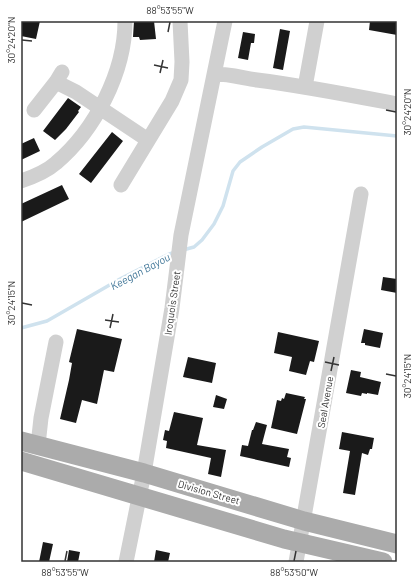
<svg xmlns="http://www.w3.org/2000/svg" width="418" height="583" font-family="Barlow,sans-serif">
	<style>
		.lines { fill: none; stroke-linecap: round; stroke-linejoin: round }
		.stream { stroke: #cfe2ee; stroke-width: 3.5 }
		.building { fill: #1a1a1a }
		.minor { stroke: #d0d0d0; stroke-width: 15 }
		.major { stroke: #ababab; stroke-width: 19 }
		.ticks { fill: none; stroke: #333; stroke-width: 1.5 }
		.labels { text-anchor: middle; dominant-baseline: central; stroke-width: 4; stroke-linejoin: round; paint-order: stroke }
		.street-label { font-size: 10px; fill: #333; stroke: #fff }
		.water-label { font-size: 11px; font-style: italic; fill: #3f7597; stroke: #fff }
		.neatline { fill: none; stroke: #333; stroke-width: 1.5 }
		.ticks-label { font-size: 10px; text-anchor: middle; fill: #333 }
	</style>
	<rect width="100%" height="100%" fill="#fff"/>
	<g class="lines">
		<path class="stream" d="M183,250L194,247L202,240L214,224L223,206L233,171L240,162L262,147L293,129L304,127L397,136
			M21,328L47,321L120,279L167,255L175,252"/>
	</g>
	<path class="building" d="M21,21H40L36,39L21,36Z
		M134,21H154L156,39L140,40L139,37H133Z
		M370,21H397V35L369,30Z
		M280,29L290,31L283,70L273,68Z
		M243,32L255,34L254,43H251L248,60L238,58Z
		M68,98L81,107L78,111L79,112L66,129L55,140L43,131Z
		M112,132L123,141L91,183L79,174Z
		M34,138L40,151L21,160V144Z
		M62,185L69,199L21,222V204Z
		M383,277L397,279V293L381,290Z
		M77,329L122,339L114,372L104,370L97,404L82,400L76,423L60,419L69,380L72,363L69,362Z
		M364,329L383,333L380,348L365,345V343H361Z
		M278,332L319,341L314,362L310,361L306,375L289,371L292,357L274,353Z
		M188,357L216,363L212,383L183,377Z
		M351,370L361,372L360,377L381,382L378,395L367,393V394L362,393L361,396L346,393Z
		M286,393L305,397L304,399H306L297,434L271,428L277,400L281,401L282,398L284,399Z
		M216,395L227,399L224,409L213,407Z
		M174,412L203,418L197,445L226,450L221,477L208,474L211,458L166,448L167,441L163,440L165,430L169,431Z
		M256,422L267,425L262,444L289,449L287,457L291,458L289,467L240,456L242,445L248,446L252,430H253Z
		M342,432L374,438L372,449H370L368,455L362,453L355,495L343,493L350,451L339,449Z
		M43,542L53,544L49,562H39Z
		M69,550L80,552L78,562H67Z
		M156,550L170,553L168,562H154Z"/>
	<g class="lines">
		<path class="minor" d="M215,74C230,74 243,78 257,80C304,86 350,95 397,104
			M56,82L76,92L148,140
			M305,87L317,21
			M34,110L56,82L62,72
			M21,181C33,177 47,171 56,163C95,130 125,72 125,21
			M121,185L172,101L181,80L182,62L180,21
			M38,445L41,418L56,342
			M126,562L144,473L172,308L181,235L225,21
			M296,562L361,194"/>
		<path class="major" d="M21,441L144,473L304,521L397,544
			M21,461L284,539L383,562"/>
	</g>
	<path class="ticks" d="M168,32L170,22M22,40L32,41M154,65L168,68M160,73L163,60M386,110L396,112M22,303L32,305M105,320L119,322M110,328L113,314M325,362L339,365M331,371L334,357M386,374L396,376M65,561L67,551M294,561L296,551"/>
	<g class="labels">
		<g class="street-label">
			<text transform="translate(172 303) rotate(-82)">Iroquois Street</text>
			<text transform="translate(325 402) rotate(-80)">Seal Avenue</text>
			<text transform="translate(209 492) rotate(16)">Division Street</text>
		</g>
		<g class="water-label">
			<text transform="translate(140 271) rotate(-28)">Keegan Bayou</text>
		</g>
	</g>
	<rect width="418" height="583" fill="none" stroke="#ffffff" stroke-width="44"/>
	<rect x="22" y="22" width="374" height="539" class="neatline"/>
	<g class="ticks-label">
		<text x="170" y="14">88°53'55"W</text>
		<text transform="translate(11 40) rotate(-90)" y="4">30°24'20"N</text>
		<text transform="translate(407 112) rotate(-90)" y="4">30°24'20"N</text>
		<text transform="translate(11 303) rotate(-90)" y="4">30°24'15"N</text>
		<text transform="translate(407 376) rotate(-90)" y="4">30°24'15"N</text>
		<text x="65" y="576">88°53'55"W</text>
		<text x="294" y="576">88°53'50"W</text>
	</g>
</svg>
